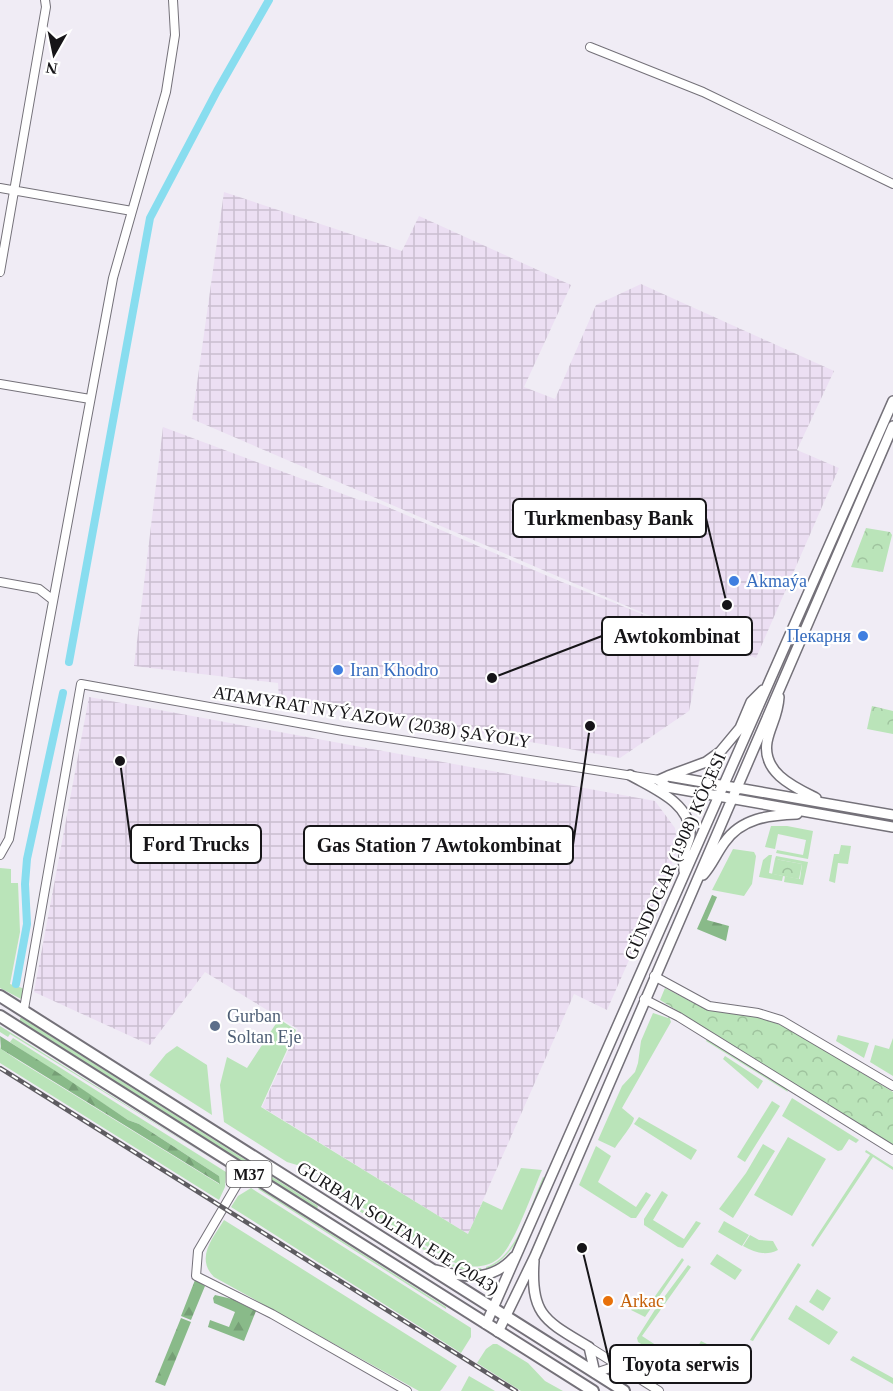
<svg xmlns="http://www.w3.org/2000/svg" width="893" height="1391" font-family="Georgia,serif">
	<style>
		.industrial { fill: url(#industrial-grid) }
		.grass { fill: #bae4b9 }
		.forest { fill: url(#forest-firs) }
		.park { fill: url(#park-crowns) }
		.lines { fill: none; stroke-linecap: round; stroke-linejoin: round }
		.canal { stroke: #88ddef; stroke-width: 8 }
		.minor-casing { stroke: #747179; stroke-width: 10 }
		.major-casing { stroke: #747179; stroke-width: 12 }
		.highway-casing { stroke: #747179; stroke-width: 14 }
		.minor { stroke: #fff; stroke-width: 8 }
		.major { stroke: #fff; stroke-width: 9 }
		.highway { stroke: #fff; stroke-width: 10 }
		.rail-casing { stroke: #5e5c61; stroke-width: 4.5 }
		.rail { stroke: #fff; stroke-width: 2; stroke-dasharray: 7; stroke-linecap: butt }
		.shop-dot { fill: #3f7fe0; stroke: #fff; stroke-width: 2 }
		.service-dot { fill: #5c6f8a; stroke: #fff; stroke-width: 2 }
		.food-dot { fill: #e8710a; stroke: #fff; stroke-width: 2 }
		.labels { text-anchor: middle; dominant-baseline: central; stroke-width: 4.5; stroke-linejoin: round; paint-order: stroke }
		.shield { fill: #fff; stroke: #5c5b5d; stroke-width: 1.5 }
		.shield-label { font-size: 16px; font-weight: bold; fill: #161518 }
		.shop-label { font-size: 18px; fill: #366cbe; stroke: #fff; text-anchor: start }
		.street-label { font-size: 18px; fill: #161518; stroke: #fff }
		.service-label { font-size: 18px; fill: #4e5e75; stroke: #fff; text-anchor: start }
		.food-label { font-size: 18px; fill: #c56008; stroke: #fff; text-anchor: start }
		.leader { fill: none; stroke: #161518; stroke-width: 2 }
		.callout-dot { fill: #161518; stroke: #fff; stroke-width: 2 }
		.callout { fill: #fff; stroke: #161518; stroke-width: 2 }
		.callout-label { font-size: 20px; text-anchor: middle; font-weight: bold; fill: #161518 }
	</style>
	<defs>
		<pattern id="industrial-grid" width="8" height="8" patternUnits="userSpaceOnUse" patternTransform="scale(1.5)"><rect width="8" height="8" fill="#ecdff3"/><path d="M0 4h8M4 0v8" fill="none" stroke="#cabed0"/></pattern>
		<pattern id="forest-firs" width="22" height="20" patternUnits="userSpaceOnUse" patternTransform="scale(1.5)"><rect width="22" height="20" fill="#89ba89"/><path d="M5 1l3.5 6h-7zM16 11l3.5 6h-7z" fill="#769f76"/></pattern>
		<pattern id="park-crowns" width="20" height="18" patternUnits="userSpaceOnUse" patternTransform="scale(1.5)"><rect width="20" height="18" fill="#bae4b9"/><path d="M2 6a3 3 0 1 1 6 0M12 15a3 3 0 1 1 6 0" fill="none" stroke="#9fc39e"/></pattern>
	</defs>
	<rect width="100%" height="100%" fill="#f0ecf5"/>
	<path class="industrial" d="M224,192L402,251L419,216L571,285L524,387L555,399L596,305L641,284L834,371L797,450L839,468L756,658L704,639L689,711L620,758L413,721L279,699L278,683L134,666L163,427L359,500L376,502L557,580L692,634L192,419Z
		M89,697L655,801L675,828L678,849L607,1010L574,994L468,1234L262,1107L298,1029L205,972L150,1045L34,992Z"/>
	<path class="grass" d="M771,826H787L813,831L808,859L776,853L777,850L803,855L806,840L778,834L775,849L765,847Z
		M841,845L851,846L848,864L838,863L835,883L829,881L834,854H839Z
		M733,849L754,852L756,856L752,884L744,896L712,890Z
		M769,855H772L769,873L783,876L782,881L759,877L763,860Z
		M776,856L808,862L803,885L784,882L785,876L800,879L802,864L775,859Z
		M0,868L11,869V883H18L20,932L10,984L25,989L23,1000L0,988Z
		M653,1013L668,1018L669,1016L671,1022L622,1108L634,1118C633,1125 620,1140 615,1148L598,1140L622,1086L635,1072L638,1063L641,1041Z
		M20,1018H22L318,1206L317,1209L295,1195L20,1021Z
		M279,1019L296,1030L261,1107L468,1234L483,1201L502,1210L521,1168L542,1170C533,1190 514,1247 498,1259C485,1269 467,1268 453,1262L347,1198L335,1185L322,1176L307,1168L287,1162L224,1122L220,1085L227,1057L247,1068Z
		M0,1026L222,1165L10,1034L8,1037L0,1032Z
		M838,1035L869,1043L864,1058L836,1041Z
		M13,1038L226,1172L225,1187L219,1200L0,1063V1046L1,1049L19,1061L219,1184V1176L216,1174L139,1124L128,1120L10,1042Z
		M893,1038V1076L870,1062L875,1045L889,1049Z
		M707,1039L786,1088L788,1092L706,1041Z
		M177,1046L207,1065L212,1115L149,1075L166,1054Z
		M725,1056L763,1081L758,1089L723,1059Z
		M792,1098L859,1140L856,1143L849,1139L842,1150L838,1151L782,1116Z
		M772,1101L780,1106L777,1111L745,1162L737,1157Z
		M639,1117L697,1150L691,1160L634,1124Z
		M788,1137L826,1159L792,1216L754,1195Z
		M763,1144L775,1151L733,1218L719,1209L746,1173Z
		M596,1146L611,1156L598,1182L636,1207L646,1192L651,1195L636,1218H631L579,1185Z
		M866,1150L893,1167V1170L873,1157L813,1247L811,1245L870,1155L865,1152Z
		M543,1177L545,1178C532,1208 519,1257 486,1269V1267C518,1256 530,1206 543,1177Z
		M251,1188L471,1328V1337L461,1353L231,1207L238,1196Z
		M259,1188L446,1307V1309L258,1189Z
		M662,1191L668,1195L653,1220L684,1239L696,1221L701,1223L683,1248L678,1247L644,1225V1219Z
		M346,1200L452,1264L466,1268H481L482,1270H466L451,1266L344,1202Z
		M224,1220L457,1366L442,1389L440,1391H419L214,1277C195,1258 213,1238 224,1220Z
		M724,1221L749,1235L742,1246L718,1232Z
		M750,1235L759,1240L773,1241L778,1250C766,1256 755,1253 743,1246Z
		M717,1254L742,1270L735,1280L710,1264Z
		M682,1258L684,1260L645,1317L631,1310L635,1303L646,1309Z
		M798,1263L801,1265L753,1341L750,1340Z
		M688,1265L691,1267L642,1336L671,1355L668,1361L638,1342L637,1338L656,1308Z
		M817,1289L831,1298L823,1311L809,1302Z
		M796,1305L838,1332L829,1345L788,1319Z
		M701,1341L707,1344L703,1350L713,1356L717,1350L724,1354L717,1365L699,1354L695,1360L691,1358Z
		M493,1344H497L528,1363L545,1381L563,1391H521L477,1363L486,1349Z
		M853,1356L893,1378V1384L850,1360Z
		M469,1376L495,1391H461Z"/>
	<path class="forest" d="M712,895L717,897L707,920L729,926L726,941L697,929Z
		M0,1036L54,1070L128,1120L139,1124L216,1174L219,1176L220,1184L1,1049Z
		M195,1280L205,1286L191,1320L181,1316Z
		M215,1295L232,1299L256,1311L244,1341L208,1327L210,1320L229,1327L235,1312L214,1303L213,1298Z
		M181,1318L191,1322L165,1386L155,1382Z"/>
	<path class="park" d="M866,528L890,532L892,535L883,572L851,567Z
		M872,706L893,711V734L867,729Z
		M775,859L802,864L799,879L772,874Z
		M665,988L705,1009L760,1017L790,1029L893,1092V1145L660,1000Z"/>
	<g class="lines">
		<path class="canal" d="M69,662L150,218L217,91L269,0
			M16,984L27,924L25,884L27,859L63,693"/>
		<g class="minor-casing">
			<path id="minor" d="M590,47L703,92L893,184
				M0,188L132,211
				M0,272L46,7L45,0
				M0,384L90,399
				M0,582L39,589L53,600
				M0,855L9,839L113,278L166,92L175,35L173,0
				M654,976L709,1006L758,1013L781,1020L893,1086
				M644,999L679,1017L893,1150
				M24,1009L81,684L343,731L659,780
				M245,1171L198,1251L196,1276L272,1314L407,1391
				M589,1347L659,1391
				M595,1373L619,1365"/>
		</g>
		<g class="major-casing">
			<path id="major" d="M779,697C778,716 770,726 767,742C762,773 794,787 816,798
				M630,775C652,788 692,803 690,835C689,842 684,849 684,857C683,861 684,867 684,871
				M668,776L706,762L720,752L740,728L751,702L763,690
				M893,815L668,776L659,780L667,787L893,827
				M703,875C712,865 716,854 724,843C741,818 769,815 797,814
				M534,1261C530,1316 546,1321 589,1347L595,1373
				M436,1270C465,1278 492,1282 514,1257
				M486,1324L893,401
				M498,1332L535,1256L893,426"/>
		</g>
		<g class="highway-casing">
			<path id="highway" d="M0,996L624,1391
				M0,1016L593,1391"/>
		</g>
		<use href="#minor" class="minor"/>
		<use href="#major" class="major"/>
		<use href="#highway" class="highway"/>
		<g class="rail-casing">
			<path id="rail" d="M0,1068L516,1391"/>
		</g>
		<use href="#rail" class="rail"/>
	</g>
	<g class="shop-dot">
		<circle cx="734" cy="581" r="6"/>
		<circle cx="863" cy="636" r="6"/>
		<circle cx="338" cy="670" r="6"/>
	</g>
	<circle class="service-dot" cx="215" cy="1026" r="6"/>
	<circle class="food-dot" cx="608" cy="1301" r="6"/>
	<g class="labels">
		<rect class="shield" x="226.5" y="1161" width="45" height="26" rx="4.5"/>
		<g class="shield-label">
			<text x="249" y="1174">M37</text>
		</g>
		<g class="shop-label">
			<text x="746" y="581">Аkmaýa</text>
			<text x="851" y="636" text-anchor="end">Пекарня</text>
			<text x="350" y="670">Iran Khodro</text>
		</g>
		<g class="street-label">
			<text transform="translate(372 717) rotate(9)">ATAMYRAT NYÝAZOW (2038) ŞAÝOLY</text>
			<text transform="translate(675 856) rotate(-66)">GÜNDOGAR (1908) KÖÇESI</text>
			<text transform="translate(398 1228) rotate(32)">GURBAN SOLTAN EJE (2043)</text>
		</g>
		<g class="service-label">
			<text x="227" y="1016">Gurban<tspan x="227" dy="21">Soltan Eje</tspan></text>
		</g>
		<g class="food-label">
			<text x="620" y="1301">Arkac</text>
		</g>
	</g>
	<path class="leader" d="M727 605L706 518M492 678L602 636M120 761L131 844M590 726L573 845M582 1248L610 1364"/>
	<g class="callout-dot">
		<circle cx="727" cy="605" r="6"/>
		<circle cx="492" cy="678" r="6"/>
		<circle cx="120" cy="761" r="6"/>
		<circle cx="590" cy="726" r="6"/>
		<circle cx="582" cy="1248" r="6"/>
	</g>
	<g class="callout">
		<rect x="513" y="499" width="193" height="38" rx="6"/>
		<rect x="602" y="617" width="150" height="38" rx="6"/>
		<rect x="131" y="825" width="130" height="38" rx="6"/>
		<rect x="304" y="826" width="269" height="38" rx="6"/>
		<rect x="610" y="1345" width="141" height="38" rx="6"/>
	</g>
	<g class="callout-label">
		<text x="609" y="525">Turkmenbasy Bank</text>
		<text x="677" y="643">Awtokombinat</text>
		<text x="196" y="851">Ford Trucks</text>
		<text x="439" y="852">Gas Station 7 Awtokombinat</text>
		<text x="681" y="1371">Toyota serwis</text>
	</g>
	<g transform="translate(54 54) rotate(189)" stroke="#ffffff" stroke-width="4.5" paint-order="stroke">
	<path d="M0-4.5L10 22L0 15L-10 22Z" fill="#161518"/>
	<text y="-9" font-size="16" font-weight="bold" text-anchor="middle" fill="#161518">N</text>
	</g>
</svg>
